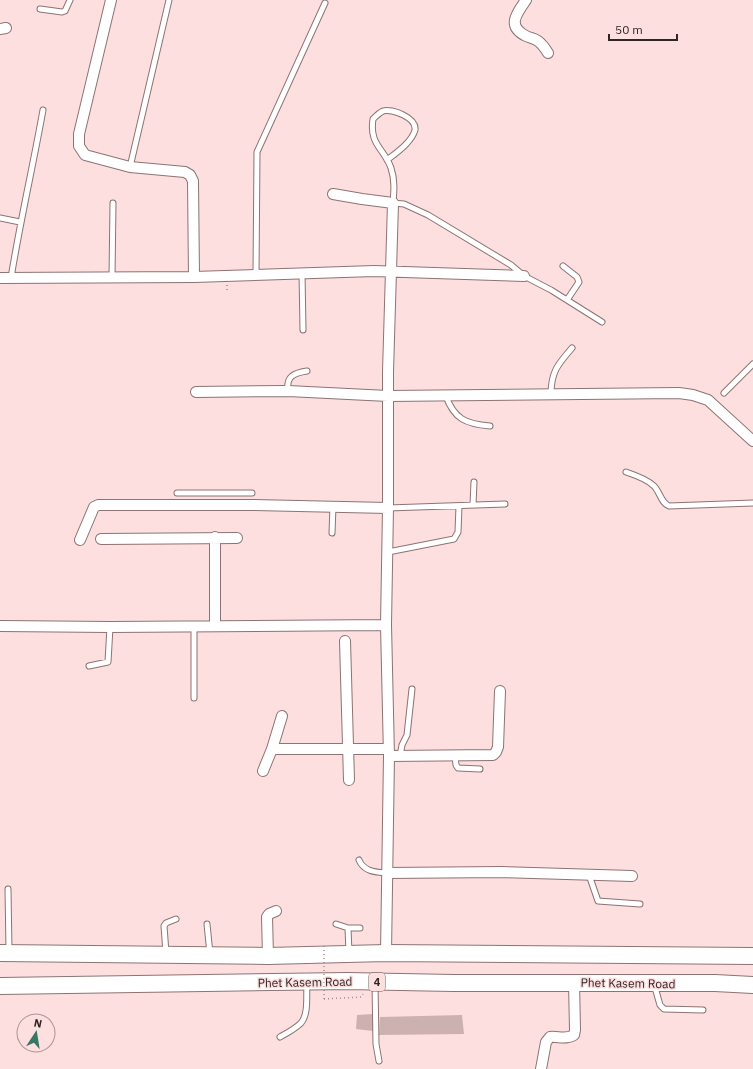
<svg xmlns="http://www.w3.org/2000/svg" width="753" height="1069" font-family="'IBM Plex Sans',sans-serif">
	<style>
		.building { fill: #cdb1b0 }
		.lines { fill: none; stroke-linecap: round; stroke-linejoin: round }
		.service-casing { stroke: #8d7373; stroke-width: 7 }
		.minor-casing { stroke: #8d7373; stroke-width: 12 }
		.primary-casing { stroke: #8d7373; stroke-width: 18 }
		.path { stroke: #a08b8b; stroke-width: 1.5; stroke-dasharray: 1 3; stroke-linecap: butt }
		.service { stroke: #fff; stroke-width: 5 }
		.minor { stroke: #fff; stroke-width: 10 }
		.primary { stroke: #fff; stroke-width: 16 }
		.path-bridge { stroke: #a08b8b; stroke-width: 1.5; stroke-dasharray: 1 3; stroke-linecap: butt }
		.labels { text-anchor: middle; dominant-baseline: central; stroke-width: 3; stroke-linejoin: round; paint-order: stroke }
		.shield { fill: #fddfdf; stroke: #6d5d5d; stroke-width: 1 }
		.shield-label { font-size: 11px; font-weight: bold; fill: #2f2525 }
		.street-label { font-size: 12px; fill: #2f2525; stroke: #fddfdf }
	</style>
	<rect width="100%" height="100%" fill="#fddfdf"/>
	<path class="building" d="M373,1014V1031L356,1029L357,1015Z
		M462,1015L464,1034L379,1035L380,1017Z"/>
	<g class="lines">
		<g class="service-casing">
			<path id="service" d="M40,9L62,12L65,11L70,0
				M387,160C396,153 412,142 415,130C417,118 392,108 383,111C379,113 375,117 373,119C369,145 384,148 391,168C395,180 394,191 393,203L404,204L428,215L511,265L524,276L551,290L602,322
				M130,167L169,0
				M0,218L20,222
				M563,266L577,277L579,282L567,300
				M302,273L303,330
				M256,274L257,152L325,3
				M112,277L113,203
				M11,278C20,222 33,166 43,110
				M288,391C286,376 294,373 307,371
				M724,393L753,364
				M551,394C551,372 558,364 572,348
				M446,396C454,419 466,424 490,426
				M626,472C635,475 647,479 654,486C660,492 661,503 669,506L753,503
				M177,493H252
				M473,505L474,482
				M388,508L505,504
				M332,533L333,506
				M388,552L454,539L458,532L459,506
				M89,666L108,662L110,627
				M194,698V626
				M400,756L402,745L407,735L412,689
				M455,756L456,765L458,768L480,769
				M359,860C364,872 376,872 387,873
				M589,875L598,901L640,904
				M8,889L9,952
				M207,924L210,954
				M336,924L348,928L349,953
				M348,928H360
				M166,953L164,926L166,923L176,919
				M375,983L376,1044L379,1061
				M654,984L660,1005L664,1009L703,1010
				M280,1037C287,1033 295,1029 301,1023C309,1014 306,994 307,983"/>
		</g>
		<g class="minor-casing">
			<path id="minor" d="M111,0L79,134V146L85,155L130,167L185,172L190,175L193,181L194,277
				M526,0C517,13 506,26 526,36C530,38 534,38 538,41C542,44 545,48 548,53
				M0,29L6,28
				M333,194L362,199L393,203L388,372V508L386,625L389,756L386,953
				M0,278L194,277L374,271L524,276
				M196,392L288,391L388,396L679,393L693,395L708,400L753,441
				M215,537V626
				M101,539L237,538
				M80,540L94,507L98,505H253L388,508
				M0,626L110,627L386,625
				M345,641L349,780
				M272,749H388
				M389,756L493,755L496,752L498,747L500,691
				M263,771L272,749L282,716
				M387,873L502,872L632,876
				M268,956L267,917L269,914L276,911
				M541,1069L546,1042L550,1037C558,1036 566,1040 574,1035L575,1030L574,982"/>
		</g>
		<g class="primary-casing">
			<path id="primary" d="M0,953L268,956L386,953L753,956
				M0,986L347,981L454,983H715L753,985"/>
		</g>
		<path class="path" d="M227,285V291
			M324,999L361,997L363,994"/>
		<use href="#service" class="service"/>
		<use href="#minor" class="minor"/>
		<use href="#primary" class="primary"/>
		<path class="path-bridge" d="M324,999V945"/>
	</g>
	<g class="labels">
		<rect class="shield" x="369" y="973" width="16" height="18" rx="3"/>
		<g class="shield-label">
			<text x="377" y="982">4</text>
		</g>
		<g class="street-label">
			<text transform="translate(305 982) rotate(-1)">Phet Kasem Road</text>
			<text transform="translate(628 983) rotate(1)">Phet Kasem Road</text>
		</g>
	</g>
	<g transform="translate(36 1033) rotate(12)"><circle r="19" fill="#fddfdf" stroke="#ab9595"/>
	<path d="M0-3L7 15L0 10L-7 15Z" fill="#377765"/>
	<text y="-6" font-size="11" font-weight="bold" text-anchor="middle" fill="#2f2525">N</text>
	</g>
	<path d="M609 34v6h68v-6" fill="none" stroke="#2f2525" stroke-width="2"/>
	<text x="615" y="34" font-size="12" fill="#2f2525" stroke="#fddfdf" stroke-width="3" paint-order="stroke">50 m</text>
</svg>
